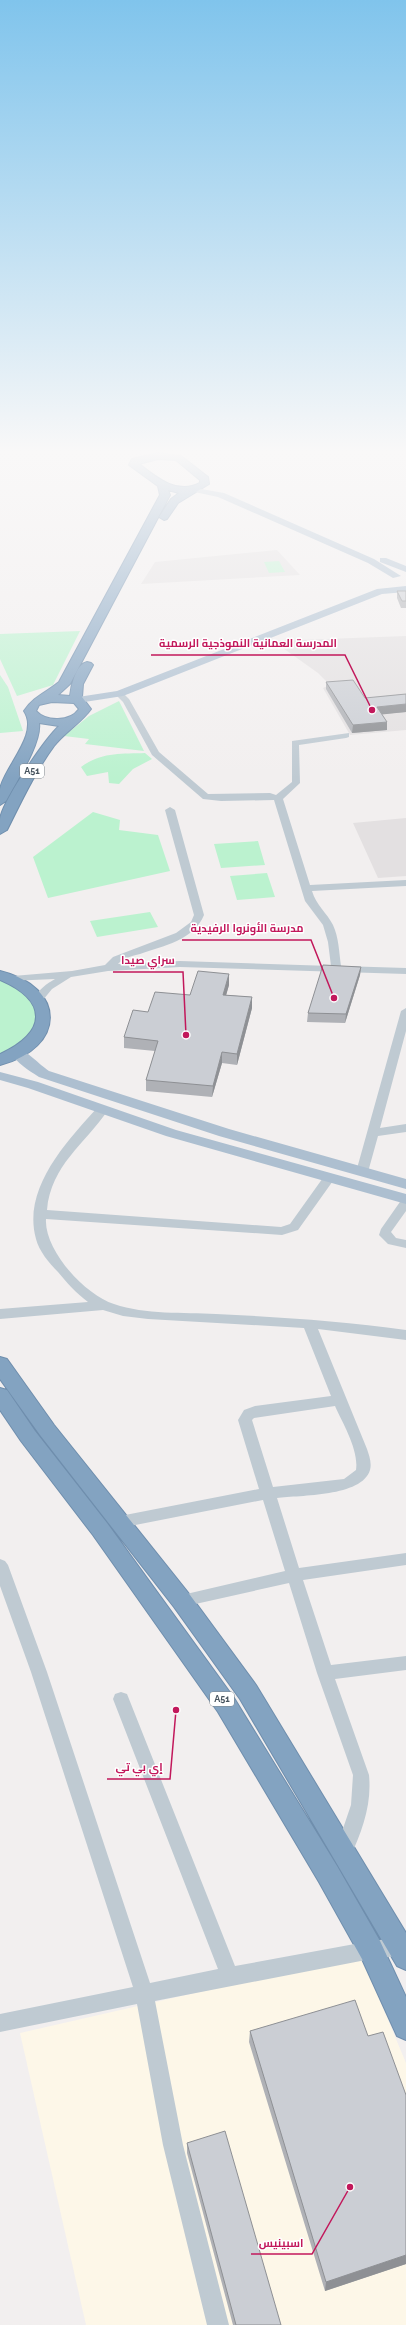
<svg xmlns="http://www.w3.org/2000/svg" width="406" height="2325" font-family="Raleway,Cairo,sans-serif">
	<style>
		.commercial { fill: #fdf7e8 }
		.education { fill: #e3e0e1 }
		.green { fill: #bbf2cf }
		.lines { fill: none; stroke-linecap: round; stroke-linejoin: round }
		.highway-casing { stroke: #6f8ead; stroke-width: 2 }
		.minor { fill: #bfcad2; fill-rule: evenodd }
		.major { fill: #adbfd0; fill-rule: evenodd }
		.highway { fill: #83a3c1; fill-rule: evenodd }
		.wall { fill: #afb1b6 }
		.shaded-wall { fill: #8e9094 }
		.building { fill: #cbced4; stroke: #8e9094 }
		.labels { text-anchor: middle; dominant-baseline: central; stroke-width: 3; stroke-linejoin: round; paint-order: stroke }
		.shield { fill: #fff; stroke: #7e878e; stroke-width: 1 }
		.shield-label { font-size: 9px; font-weight: bold; fill: #46535e }
		.leader { fill: none; stroke: #c2185b; stroke-width: 1.5 }
		.callout-dot { fill: #c2185b; stroke: #fff; stroke-width: 1.5 }
		.callout-label { font-size: 11px; text-anchor: middle; font-weight: bold; fill: #c2185b; stroke: #fff; stroke-width: 3; stroke-linejoin: round; paint-order: stroke }
	</style>
	<rect width="100%" height="100%" fill="#f2efef"/>
	<path class="commercial" d="M361,1955L406,2063V2325H86L20,2033Z"/>
	<path class="education" d="M277,550L300,575L141,584L155,562Z
		M406,636V730L350,735L323,688L330,685L318,673L273,641Z
		M406,818V876L378,878L353,823Z"/>
	<path class="green" d="M279,561L285,572L269,573L264,562Z
		M80,631L53,685L17,696L0,659V634Z
		M0,675L8,687L23,731L0,733Z
		M119,701L144,751L85,744L89,739L64,736L89,716Z
		M145,753L152,759L133,769L119,784L109,783L108,772L87,776L81,767C101,752 121,754 145,753Z
		M93,812L120,820L119,830L158,835L170,871L48,898L33,857Z
		M258,841L265,865L221,868L214,844Z
		M267,873L275,897L237,900L230,876Z
		M150,912L158,927L97,937L90,921Z
		M0,980C11,984 24,989 31,999C49,1023 21,1046 0,1054Z"/>
	<g class="lines">
		<g class="highway-casing">
			<path id="highway" d="M158,453L181,456L208,477L209,484L178,503L167,519L164,520L159,517L171,499L179,493L168,490L170,495L70,684L58,695L70,696C71,686 76,664 87,662L91,663L93,665L83,684L82,697L91,709C81,723 65,732 54,746C35,772 21,802 7,830L0,834C0,829 0,823 0,819C3,800 45,739 59,726L39,723C42,743 16,782 6,801L0,805C0,800 0,794 0,789C4,767 40,734 24,711C33,697 47,692 59,682L160,495L158,486L129,465L132,459ZM158,459L176,460L200,480V483C177,495 157,478 139,464ZM52,702L74,703L79,709C70,722 46,722 36,711L39,705Z
				M0,971C67,987 66,1048 0,1065V1054C47,1033 49,1001 0,980Z
				M0,1357L7,1359L54,1425L190,1595L256,1685L406,1933V1970L397,1966L240,1699L174,1607L40,1435L0,1379Z
				M0,1388L7,1390L35,1431L107,1523L234,1698L337,1866L380,1941L406,1997V2040L397,2036L362,1959L319,1882L218,1712L93,1535L21,1441L0,1410Z"/>
		</g>
		<path class="minor" d="M116,692H122L129,699L159,752L208,794L270,793L276,795L292,782V741L349,733V737L346,738L299,745L300,783L283,799L310,885L406,880V886L312,891C316,905 327,913 333,925C339,938 339,953 341,966L406,968V974L180,967L108,971L71,977L52,989L43,1000L39,1001L34,998C40,989 46,984 55,979L9,981L8,979L13,976L72,971L105,965L113,957L176,933L191,922L194,915L165,810L170,807L175,810L204,915C194,940 163,946 140,954C132,956 123,958 118,964L180,961L331,966L328,942L323,925L305,901L274,800L221,801L203,799L152,755L123,702L115,694Z
			M406,1008V1031L380,1128L406,1124V1132L378,1136L368,1172L366,1175H358L356,1172L401,1011Z
			M102,1106L108,1110C85,1144 51,1165 47,1210L281,1227L290,1224L325,1175H333L335,1178L298,1230L282,1235L46,1219C44,1250 85,1295 114,1304C146,1315 183,1312 216,1314C280,1317 343,1321 406,1330V1340L318,1329L367,1449C369,1455 372,1463 370,1470C362,1497 300,1495 277,1498L299,1568L406,1553V1565L303,1580L331,1665L406,1656V1670L335,1679L369,1775C372,1805 362,1831 350,1858L344,1860L338,1858L335,1852L351,1805L353,1775L317,1673L289,1583L182,1607L177,1606L174,1601L177,1596L182,1595L285,1571L263,1500L120,1528L115,1526L113,1522L115,1518L120,1516L259,1489L238,1420L244,1410L255,1406L331,1396L304,1328L148,1319L123,1316L103,1310L0,1319V1309L88,1302C76,1293 67,1283 58,1272C49,1263 39,1251 36,1239C22,1189 66,1142 98,1107ZM335,1406C343,1424 359,1450 356,1470L344,1479L273,1487L252,1420L254,1418Z
			M406,1198V1211L391,1232L396,1238L406,1240V1248L388,1244L379,1235L381,1229L402,1199Z
			M0,1559L5,1561L8,1565L47,1672L150,1983L218,1969L113,1699L115,1694L121,1692L127,1694L129,1699L235,1966L371,1941L406,1937V1955L371,1959L155,2001L183,2145L229,2325H207L163,2145L137,2004L0,2032V2014L133,1987L31,1672L0,1586Z"/>
		<path class="major" d="M190,487L224,493L374,559L401,576L393,578L368,563L218,497L190,491Z
			M380,558H386L406,566V572L380,562Z
			M406,586V592L382,594L123,696L78,703L73,700L78,697L117,691L377,589Z
			M17,1048C26,1050 40,1065 49,1071L229,1129L406,1179V1189L219,1136L39,1077C28,1070 17,1063 10,1052L12,1049Z
			M0,1072L38,1082L176,1130L406,1194V1204L166,1136L28,1088L0,1080Z"/>
		<use href="#highway" class="highway"/>
	</g>
	<path class="wall" d="M397,591H406V608H401L397,598Z
		M326,682L365,698L406,694V712L382,714L387,722V730L352,733L326,689Z
		M361,967L360,975L345,1023L307,1022L308,1013Z
		M229,974V985L226,995L252,997V1008L237,1065L222,1063L212,1097L146,1091V1080L155,1051L124,1048V1037L148,1012L190,995Z
		M250,2031L368,2036L406,2095V2264L325,2291L249,2042Z
		M187,2143L281,2325H233L187,2153Z"/>
	<path class="shaded-wall" d="M406,704V712L377,715V707Z
		M387,722V730L352,733L353,725Z
		M361,967L360,975L345,1023L346,1014Z
		M229,974V985L223,1006V995Z
		M252,997V1008L237,1065V1054Z
		M222,1052V1063L212,1097L213,1086Z
		M406,2255V2264L325,2291L326,2282Z"/>
	<path class="building" d="M397,591H406V601H402Z
		M353,680L365,698L406,694V704L377,707L387,722L353,725L326,682Z
		M323,965L361,967L346,1014L308,1013Z
		M198,971L229,974L223,995L252,997L237,1054L222,1052L213,1086L146,1080L158,1041L124,1037L133,1010L148,1012L155,992L190,995Z
		M355,2000L368,2036L383,2032L406,2095V2255L326,2282L250,2031Z
		M225,2131L281,2325H236L187,2143Z"/>
	<linearGradient id="sky" x2="0" y2="1"><stop stop-color="#80c4ec"/><stop offset="0.58" stop-color="#f9f8f8"/><stop offset="1" stop-color="#f9f8f8" stop-opacity="0"/></linearGradient>
	<rect width="406" height="779" fill="url(#sky)"/>
	<g class="labels">
		<g class="shield">
			<rect x="20" y="764" width="24" height="14" rx="3"/>
			<rect x="210" y="1692" width="24" height="14" rx="3"/>
		</g>
		<g class="shield-label">
			<text x="32" y="771">A51</text>
			<text x="222" y="1699">A51</text>
		</g>
	</g>
	<path class="leader" d="M372 710L345 655H151M334 998L311 940H182M186 1035L183 972H113M176 1710L170 1779H107M350 2187L312 2254H251"/>
	<g class="callout-dot">
		<circle cx="372" cy="710" r="4"/>
		<circle cx="334" cy="998" r="4"/>
		<circle cx="186" cy="1035" r="4"/>
		<circle cx="176" cy="1710" r="4"/>
		<circle cx="350" cy="2187" r="4"/>
	</g>
	<g class="callout-label">
		<text x="248" y="647">المدرسة العمانية النموذجية الرسمية</text>
		<text x="247" y="932">مدرسة الأونروا الرفيدية</text>
		<text x="148" y="964">سراي صيدا</text>
		<text x="139" y="1771">إي بي تي</text>
		<text x="281" y="2247">اسبينيس</text>
	</g>
</svg>
